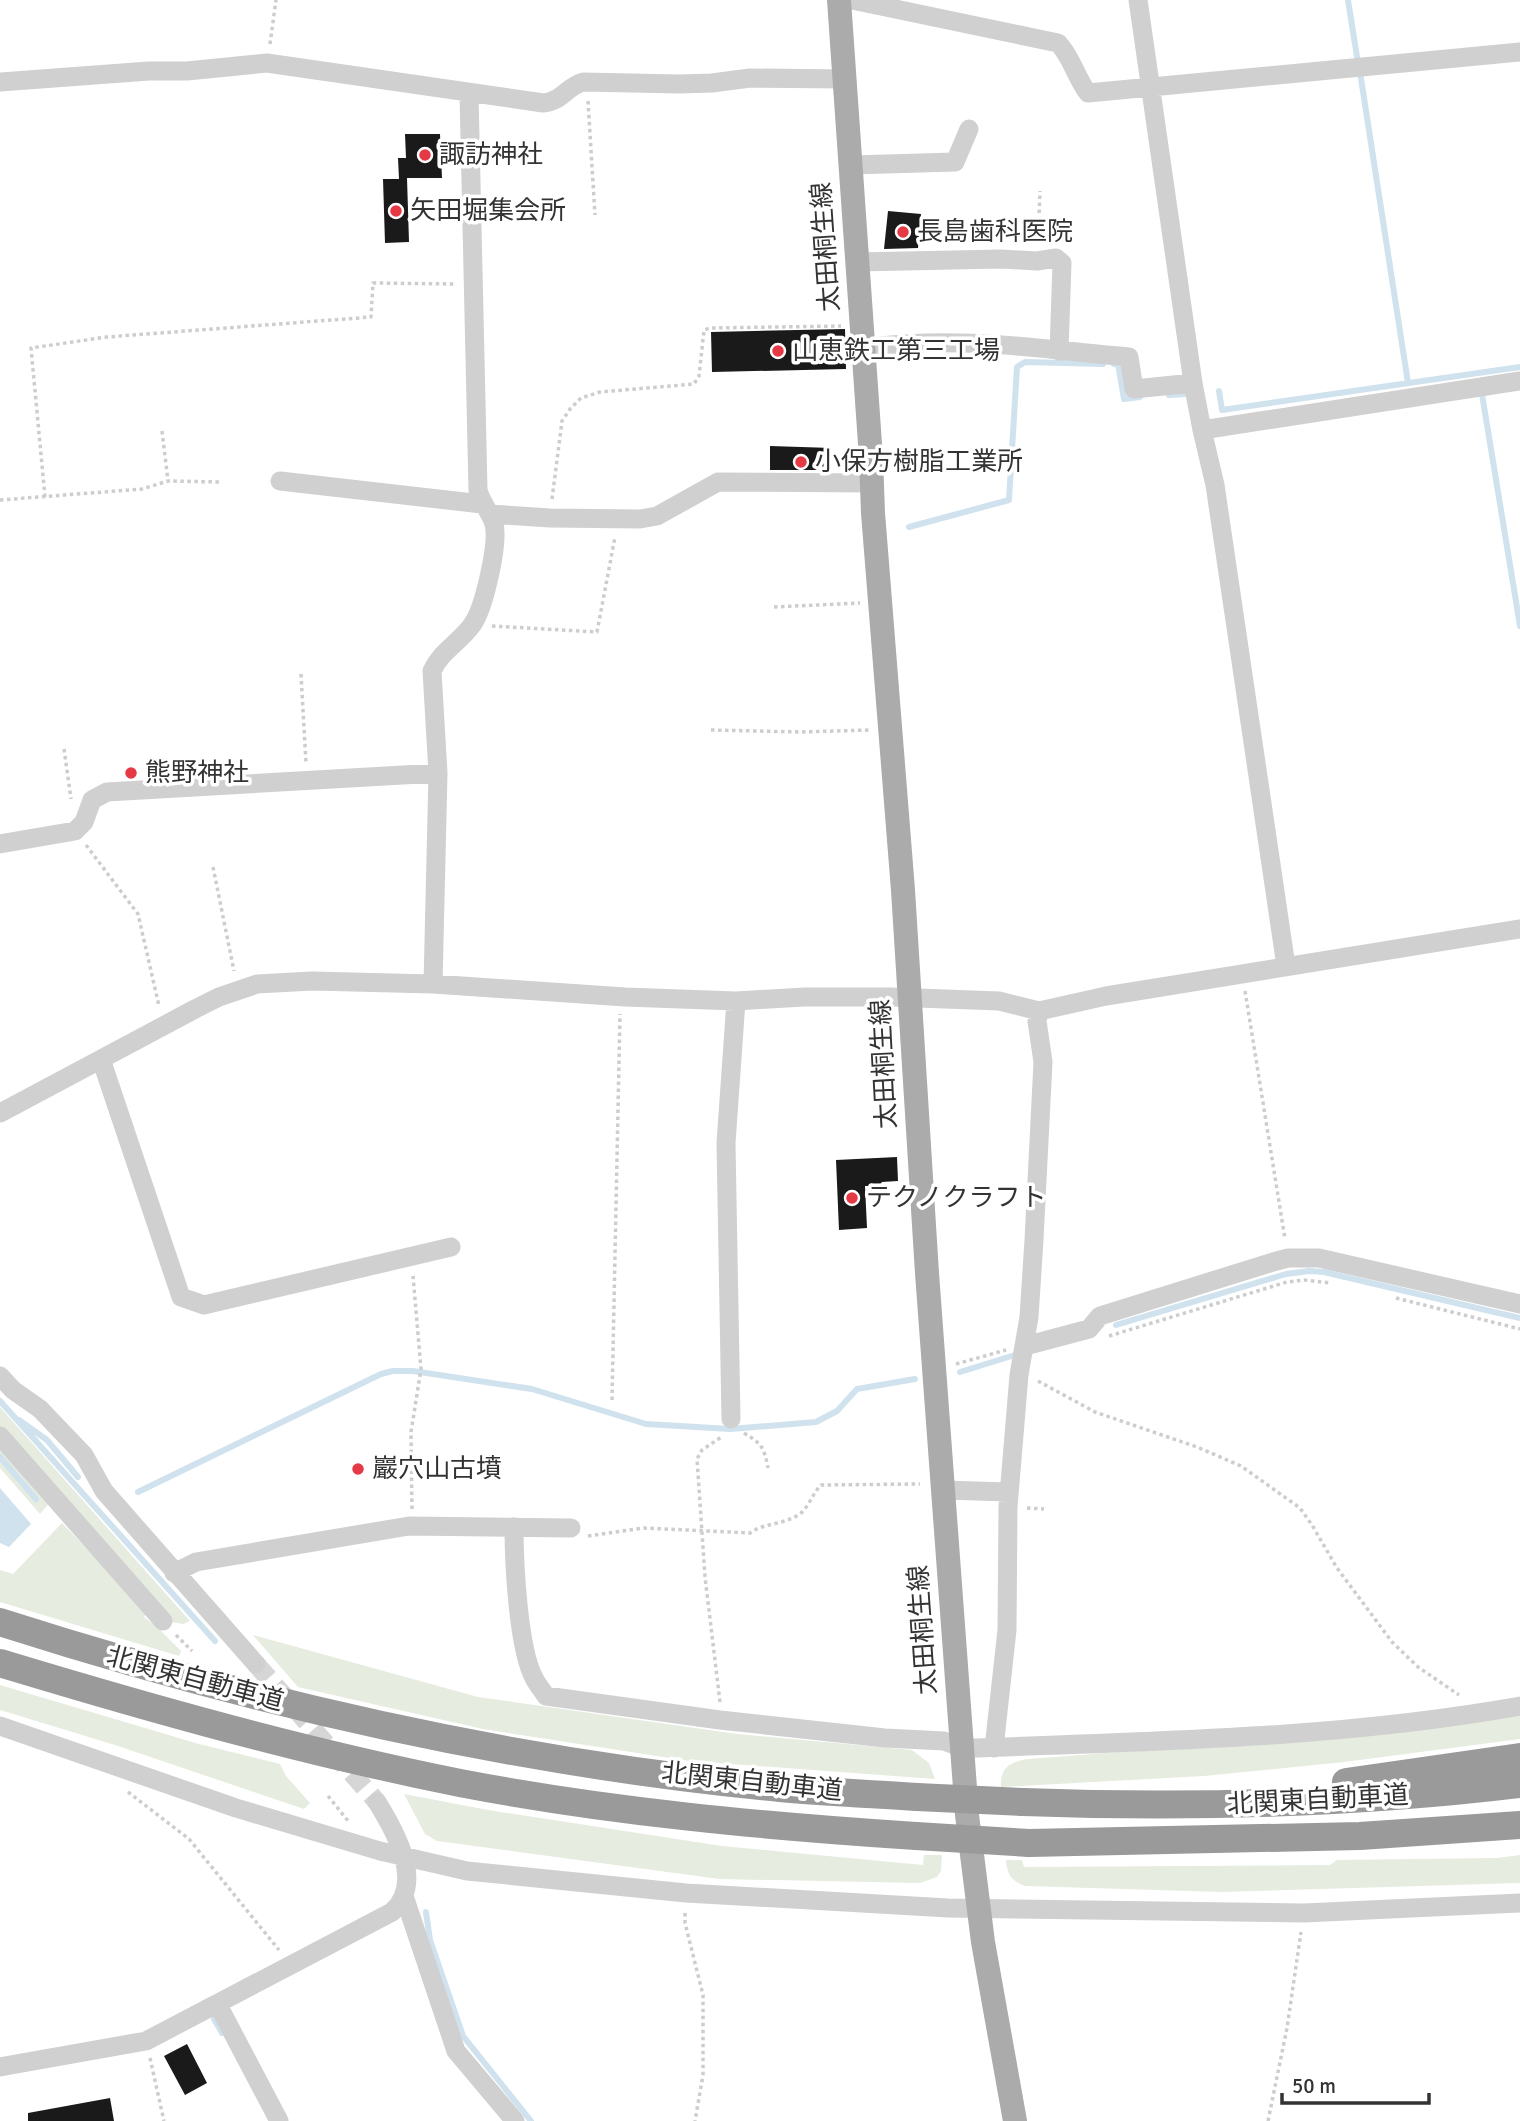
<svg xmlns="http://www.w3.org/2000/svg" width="1520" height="2121" font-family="Signika,'Noto Sans JP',sans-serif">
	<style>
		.green { fill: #e6ecdf }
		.water { fill: #cfe2ee }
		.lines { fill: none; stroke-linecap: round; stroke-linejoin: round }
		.stream { stroke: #cfe2ee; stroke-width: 6 }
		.building { fill: #1a1a1a }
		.minor-tunnel { stroke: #d6d6d6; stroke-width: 19; stroke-dasharray: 19 10; stroke-linecap: butt }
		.path { stroke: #cdcdcd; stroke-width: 3.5; stroke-dasharray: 3.5 3.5; stroke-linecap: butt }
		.minor { stroke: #d0d0d0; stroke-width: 19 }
		.major { stroke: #ababab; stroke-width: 24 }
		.highway { stroke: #9a9a9a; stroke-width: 28 }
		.highway-bridge { stroke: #9a9a9a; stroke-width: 28 }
		.poi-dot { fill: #e63946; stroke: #fff; stroke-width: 2.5 }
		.labels { text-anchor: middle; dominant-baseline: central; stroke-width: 7; stroke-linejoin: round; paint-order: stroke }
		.poi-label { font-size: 26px; fill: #333; stroke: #fff; text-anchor: start }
		.street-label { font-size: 26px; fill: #333; stroke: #fff }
	</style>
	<rect width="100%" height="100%" fill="#fff"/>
	<path class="green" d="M0,1407L190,1621L183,1624L171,1622L0,1428Z
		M0,1446L50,1502L40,1514L0,1468Z
		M62,1523L147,1611L144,1617L156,1626L181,1651L179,1656L0,1602V1570L13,1574Z
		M253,1635L478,1697L737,1734L912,1750L929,1763L935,1779L689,1761L483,1729L298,1687Z
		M0,1685L199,1744L280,1764L286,1776L310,1803L304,1809L115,1745L0,1710Z
		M1520,1715V1739L1344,1762L1204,1776L1001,1787C1000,1767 1010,1762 1028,1759L1173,1748Z
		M404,1794L488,1810L722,1846L923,1865L924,1855H942L941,1871L937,1877L920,1883L719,1879L437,1841L425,1834Z
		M1520,1855V1883L1222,1892L1025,1886C1012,1881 1007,1875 1006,1860H1022L1024,1867L1330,1865L1337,1860L1497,1858Z"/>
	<path class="water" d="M0,1488L31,1524L9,1547L0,1543Z"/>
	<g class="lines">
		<path class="stream" d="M1348,0L1358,63
			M1360,72L1408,383
			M1114,364H1118L1124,399L1140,397
			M1481,388L1520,626
			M1219,391L1222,410L1520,367
			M1169,395L1186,394
			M909,527L1009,500L1017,367L1025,362L1103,364
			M1116,1325L1286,1274L1309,1271L1324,1272L1520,1318
			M960,1372L1015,1355
			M0,1401L215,1641
			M19,1420L47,1440L78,1477
			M0,1457L36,1499
			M138,1492L381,1374L393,1371H413L532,1389L646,1424L730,1429L816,1422L837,1411L857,1389L915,1379
			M426,1912L430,1940L463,2036L531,2121
			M214,2019L222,2033"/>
	</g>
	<path class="building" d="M405,134H440L442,178H407L409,242L385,243L383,179H399L398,158H406Z
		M888,211L921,214L918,248L884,249Z
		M845,329L846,369L712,372L711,332Z
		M770,446L832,448V470H770Z
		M897,1157L898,1181L882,1182L879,1186H865L867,1228L839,1230L836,1160Z
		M187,2044L207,2083L185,2095L164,2056Z
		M110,2098L114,2121H28V2113Z"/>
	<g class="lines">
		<path class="minor-tunnel" d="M256,1664L377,1802"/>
		<path class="path" d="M270,44L276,0
			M588,101L595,215
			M1038,241L1040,191
			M162,431L168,481
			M45,497L31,348L107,337L371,317L373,283L456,284
			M552,499L562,421L570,409L581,398L600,392L694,384L699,376L704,330L710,328L841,326
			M0,500L142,489L168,481L220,482
			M774,607L860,603
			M492,626L597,632L615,537
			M301,674L306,763
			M711,730L801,732L871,730
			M64,749L71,799
			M86,845L138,914L159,1006
			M213,867L234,971
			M1245,991L1285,1239
			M1396,1298L1520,1329
			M1109,1336L1287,1282L1304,1280L1331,1283
			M956,1364L1006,1350
			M1038,1381L1095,1412L1197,1447L1241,1466L1300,1508L1312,1525L1337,1568L1392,1642L1418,1667L1459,1695
			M612,1400L620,1014
			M744,1433C762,1444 764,1447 768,1468
			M1027,1508L1044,1509
			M412,1509L411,1432L421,1369L413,1276
			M588,1536L644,1528L750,1533C765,1522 786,1525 801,1513C809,1506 813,1493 821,1485L920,1484
			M176,1635L192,1651
			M720,1702L705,1577L697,1459L702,1450L723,1436
			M128,1792L189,1839L279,1950
			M328,1796L349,1822
			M685,1913V1923L703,1995V2075L695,2121
			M150,2058L164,2121
			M1268,2121L1287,2028L1301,1932"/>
		<path class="minor" d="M852,0L1058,43C1072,57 1076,78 1088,93L1520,52
			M1138,0L1193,383L1202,430
			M0,82L149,71H187L267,63L543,103C561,102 566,87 583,82L679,84L712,83L750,78L846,79
			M851,165L955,162L969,129
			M857,262L1001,259L1037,261L1056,258L1062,263L1059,351
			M862,349C883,344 905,344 926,343C996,341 1060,351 1129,357L1134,389L1193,383
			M280,481L482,504
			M490,514L550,518L640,519L657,516L718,482L872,483
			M0,844L75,831L84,822L92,800L107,792L438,773
			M1286,966L1215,485L1202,430L1520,381
			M433,984L438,773L432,671C441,651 460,642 472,625C484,609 499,543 494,524C490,511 481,503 478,490L469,94
			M101,1059L181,1297L204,1305L451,1247
			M0,1113L195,1009L219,997L257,984L312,981L433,984L625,997L736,1001L804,997H891L999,1001L1039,1011L1106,996L1520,929
			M1025,1346L1089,1329L1100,1316L1273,1262L1288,1258H1319L1520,1304
			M0,1376L13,1390L40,1409L84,1455L104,1491L256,1664
			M731,1419L726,1143L736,1001
			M0,1436L163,1621
			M943,1490L1009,1492
			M514,1527C514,1562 518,1648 534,1678C537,1684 542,1690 546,1696L720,1720L885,1738L944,1741L962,1748H977C1158,1741 1341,1738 1520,1706
			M174,1573L196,1562L409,1526L571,1528
			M0,1726L236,1808L380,1851L467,1871L686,1893L948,1908L1304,1913L1520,1903
			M994,1748L1007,1630L1008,1507L1019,1375L1029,1317L1034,1240L1043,1062L1037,1021L1039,1011
			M404,1896L456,2051L515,2121
			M218,2005L279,2121
			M0,2067L146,2041L392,1912C425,1883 395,1831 377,1802"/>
		<path class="major" d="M839,0L871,458L873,513L903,890L927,1273L967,1815L983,1942L1015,2121"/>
		<path class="highway" d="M0,1622C253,1703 515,1763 780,1788C825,1792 871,1794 917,1797
			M0,1663C152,1709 305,1752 460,1783C611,1812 764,1826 916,1836
			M1346,1782L1520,1757
			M1023,1802C1189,1808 1355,1804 1520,1784
			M1029,1843L1360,1836L1520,1825"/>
		<path class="highway-bridge" d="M917,1797L1023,1802
			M916,1836L1029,1843"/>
	</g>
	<g class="poi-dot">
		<circle cx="425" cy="155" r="7"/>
		<circle cx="396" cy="211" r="7"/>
		<circle cx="903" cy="232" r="7"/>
		<circle cx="778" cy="351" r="7"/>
		<circle cx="801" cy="462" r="7"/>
		<circle cx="131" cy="773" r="7"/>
		<circle cx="852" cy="1198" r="7"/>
		<circle cx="358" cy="1469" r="7"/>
	</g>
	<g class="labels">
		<g class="poi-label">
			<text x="439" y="155">諏訪神社</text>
			<text x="410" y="211">矢田堀集会所</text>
			<text x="917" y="232">長島歯科医院</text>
			<text x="792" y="351">山恵鉄工第三工場</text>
			<text x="815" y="462">小保方樹脂工業所</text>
			<text x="145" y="773">熊野神社</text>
			<text x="866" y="1198">テクノクラフト</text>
			<text x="372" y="1469">巖穴山古墳</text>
		</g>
		<g class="street-label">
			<text transform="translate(826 247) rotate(-94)">太田桐生線</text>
			<text transform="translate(884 1064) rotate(-93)">太田桐生線</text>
			<text transform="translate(923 1630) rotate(-94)">太田桐生線</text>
			<text transform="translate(195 1679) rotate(15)">北関東自動車道</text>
			<text transform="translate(752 1782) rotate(6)">北関東自動車道</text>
			<text transform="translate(1318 1800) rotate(-3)">北関東自動車道</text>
		</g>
	</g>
	<path d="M1282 2093v10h147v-10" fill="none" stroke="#333333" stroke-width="3.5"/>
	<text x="1292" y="2093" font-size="21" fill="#333333" stroke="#ffffff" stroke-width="5" paint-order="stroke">50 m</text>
</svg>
